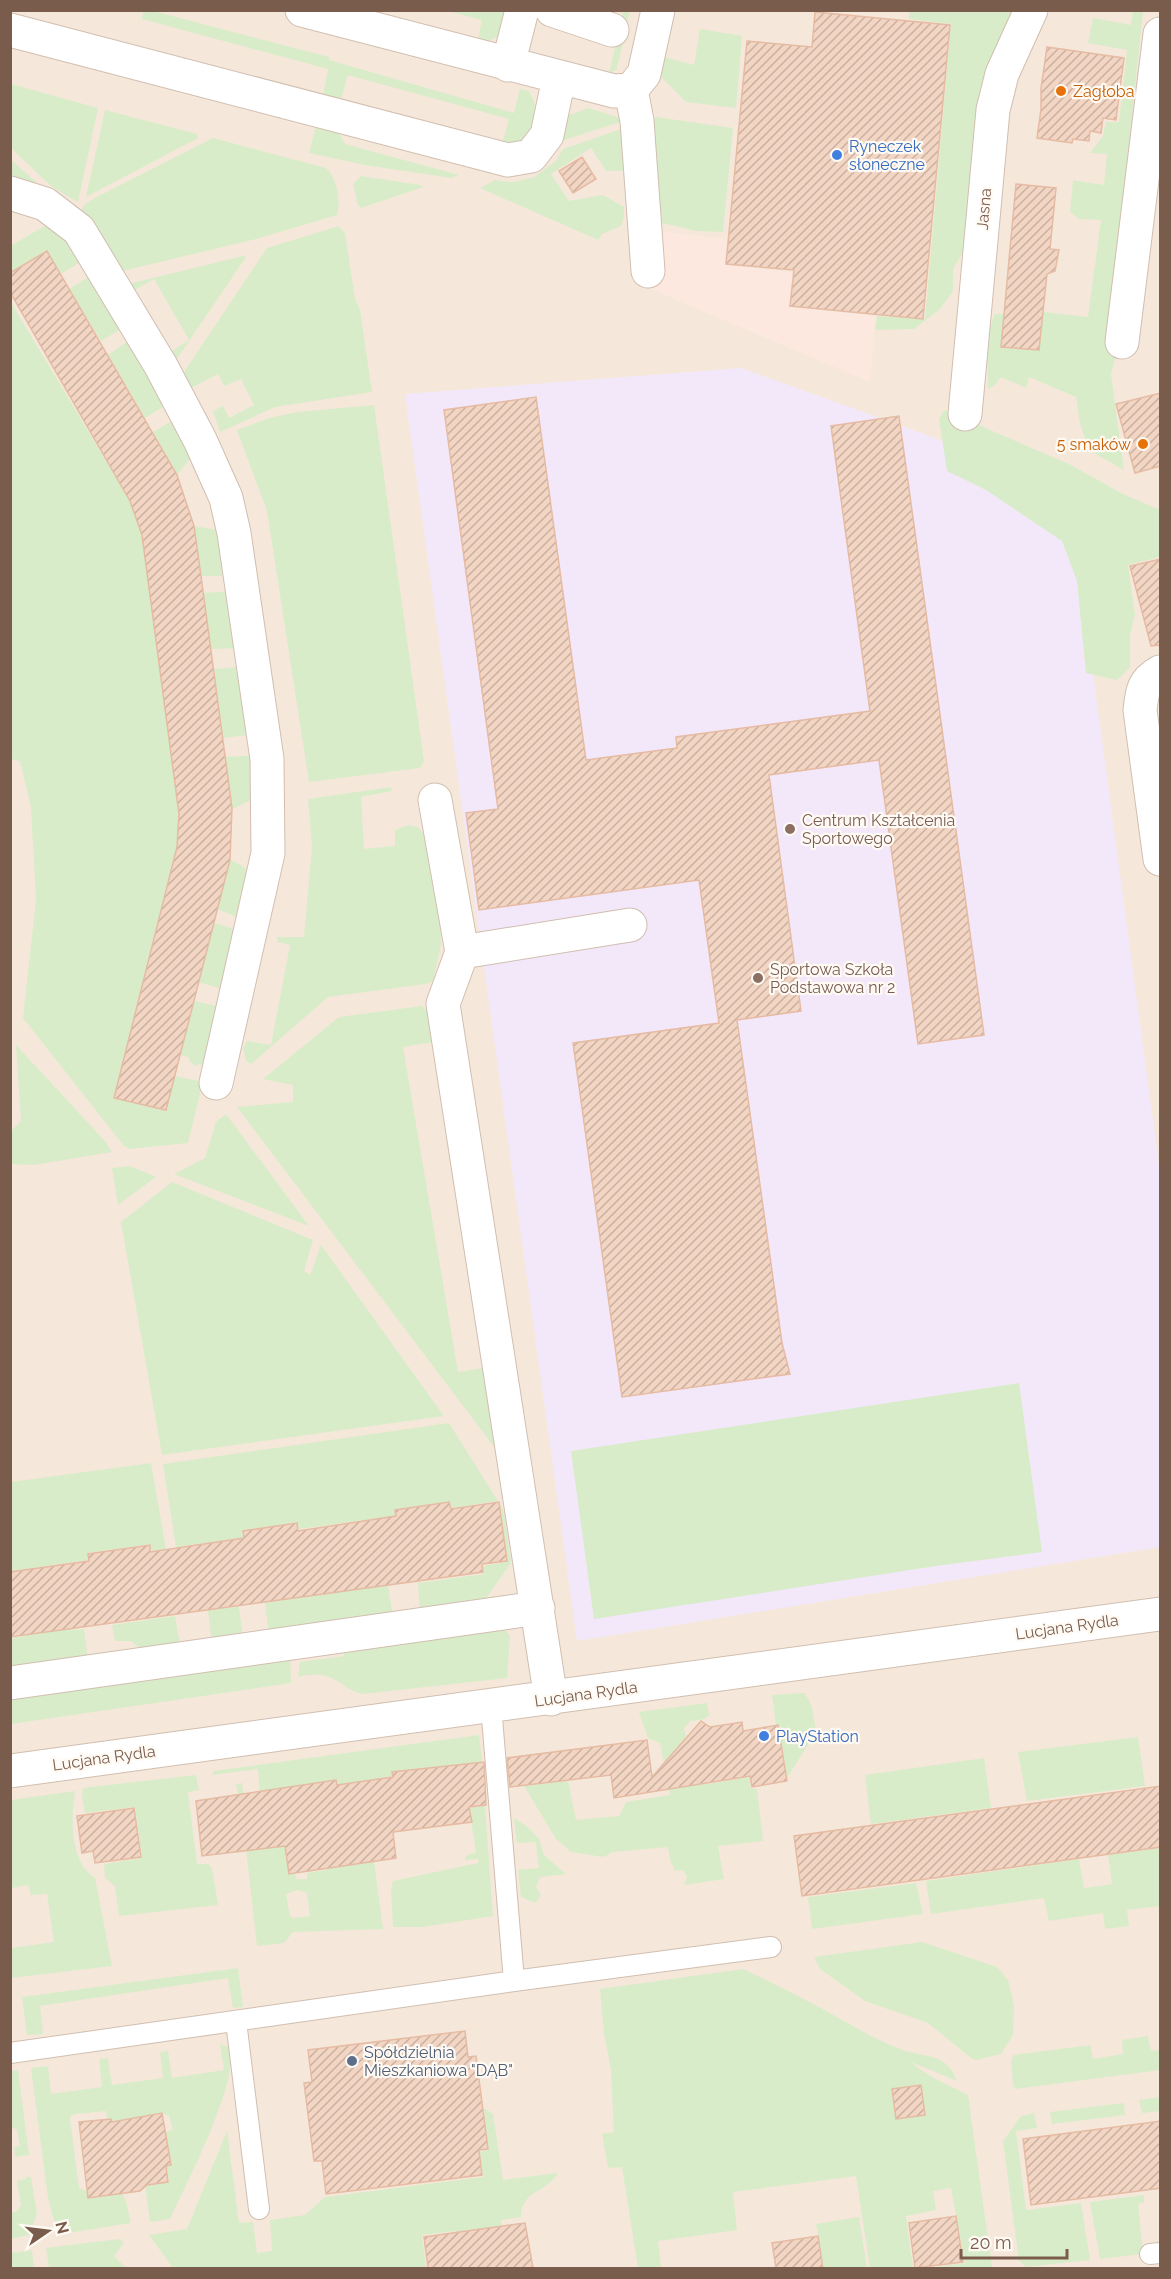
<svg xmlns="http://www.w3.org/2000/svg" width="1171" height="2279" font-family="Raleway,sans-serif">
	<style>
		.residential { fill: #f5e8da }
		.commercial { fill: #fde8e0 }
		.education { fill: #f3e8fa }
		.green { fill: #d8ecc9; fill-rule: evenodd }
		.building { fill: url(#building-hatch); stroke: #e6bba3; stroke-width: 1.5 }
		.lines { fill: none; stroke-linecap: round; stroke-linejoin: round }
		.lane-casing { stroke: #d1beb0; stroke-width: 22 }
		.street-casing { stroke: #d1beb0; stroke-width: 35 }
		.lane { stroke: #fff; stroke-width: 20 }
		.street { stroke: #fff; stroke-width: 33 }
		.food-dot { fill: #e8710a; stroke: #fffaf3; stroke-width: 2 }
		.shop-dot { fill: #3f7fe0; stroke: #fffaf3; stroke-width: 2 }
		.education-dot { fill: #8d6e63; stroke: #fffaf3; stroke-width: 2 }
		.service-dot { fill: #5c6f8a; stroke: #fffaf3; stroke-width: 2 }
		.labels { text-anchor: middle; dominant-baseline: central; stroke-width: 4.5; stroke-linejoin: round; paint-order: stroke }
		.food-label { font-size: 16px; fill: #c56008; stroke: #fffaf3; text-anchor: start }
		.shop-label { font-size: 16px; fill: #366cbe; stroke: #fffaf3; text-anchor: start }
		.street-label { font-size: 16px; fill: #7a5c4d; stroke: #fffaf3 }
		.education-label { font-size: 16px; fill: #785e54; stroke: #fffaf3; text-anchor: start }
		.service-label { font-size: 16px; fill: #4e5e75; stroke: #fffaf3; text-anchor: start }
	</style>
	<defs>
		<pattern id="building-hatch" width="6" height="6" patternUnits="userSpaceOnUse" patternTransform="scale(1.5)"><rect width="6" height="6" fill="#f3d5c3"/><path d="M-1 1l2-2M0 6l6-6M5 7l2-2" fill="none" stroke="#cab0a1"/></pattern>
	</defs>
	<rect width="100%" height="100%" fill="#fdf6ec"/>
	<path class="residential" d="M11,11H1160V2268H11Z"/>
	<path class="commercial" d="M653,231L727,239L725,265L792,272L789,307L876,316L870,382L649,288Z"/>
	<path class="education" d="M741,368L1068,486L1160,1173V1547L577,1641L405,394Z"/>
	<path class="green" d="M143,11H153L329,57V60L514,113L520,89L529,91C540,112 536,117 528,138L516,145L502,144L509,119L348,75L341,99L339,100L323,95L328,69L142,19Z
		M448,11H508L500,35L484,44L477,43L482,20Z
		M623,11H630L617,69L609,74Z
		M909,11H1019L974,234L953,269V291L940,309L914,329L875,330L877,316L925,319L951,24L909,19Z
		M1133,11H1143L1111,318L1118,346L1111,374L1124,470L1089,450L1080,424L1076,397L1029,377L1026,388L1001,377L995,385L988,389C988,366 985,335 995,314L1044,312L1088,317L1101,220L1079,219L1070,212L1073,180L1104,185L1107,154L1090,153L1103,136L1106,122H1119L1127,50L1088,43L1093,18L1131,25Z
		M700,29L742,36L736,108L686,102L661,77L664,57L694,65Z
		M11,84L98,108L78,202L52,187L11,148Z
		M589,108L626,120L558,142L569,115Z
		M105,110L197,134L198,138L86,197Z
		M656,117L733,128L723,232L697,231L658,222L649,126Z
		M317,122L336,128L345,144L459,175L451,178L365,165L309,153Z
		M621,129L631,165L621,171H606L591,148L551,174L569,201L603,195L624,207V217L621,226L602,234L598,240L480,188L495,180L513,182L534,177L555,162L563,149Z
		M213,138L326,168C337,178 341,200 337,215L256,239L118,272L80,215L84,205L93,199Z
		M10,159L35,181L37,189L11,183Z
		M361,176L420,185L423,187L361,208L358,205L353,184Z
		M62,225L85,259L61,274L47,251L11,273L10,246L43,227Z
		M339,226L345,233L355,299L360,309L372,392L275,407L220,432L213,411L223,406L229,418L254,405L241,379L224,386L218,374L191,388L184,372L267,248Z
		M243,256L246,257L172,366L166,355L189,340L154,279L129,293L124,285Z
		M93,274L126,326L101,341L69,289Z
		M10,301L130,501L142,535L179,814L177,847L114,1098L166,1110L175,1076L203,1082L188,1143L130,1149L124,1146L23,1018L36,900L31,807L20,761L10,759Z
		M131,339L169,403L145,418L108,355Z
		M374,405L424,761L420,768L309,782L267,511L237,430L273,417L298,412Z
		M944,410L1071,465L1121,493L1160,510V557L1128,565L1135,615L1130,635V667L1117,680L1086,673L1077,581L1062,541L986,490L947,471L939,419Z
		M177,418L195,453L177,475L153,432Z
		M194,526L223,531L232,576H201Z
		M234,591L244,648L211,649L203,593Z
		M248,666L257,734L223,738L214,669Z
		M259,755L253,799L235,808H232L225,757Z
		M391,787L392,791L361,797L364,849L395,846V830L408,825L418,827L426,838L440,915L441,944L433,981L425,984L328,997L251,1064L246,1061L243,1048L247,1041L271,1045L290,945L277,942V937H304L312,847L308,799Z
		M230,860L241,865L249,872L240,918L217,909Z
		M214,923L241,931L226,990L198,982Z
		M194,1001L221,1007L208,1066L199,1064L196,1066L189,1061L190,1058L180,1055Z
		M422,1006L428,1012L433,1042L403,1047L458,1372L483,1368L498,1452L237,1107L293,1102V1085L263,1079L339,1017Z
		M16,1045L105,1141L112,1152L34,1165L11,1164V1131L21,1121Z
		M226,1114L309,1226L174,1174L205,1158L216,1122Z
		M130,1166L156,1177L118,1205L112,1168Z
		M172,1182L313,1240L304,1271L310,1275L321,1245L444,1416L162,1455L121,1222Z
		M1019,1383L1042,1552L936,1566L594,1619L571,1451Z
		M449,1423L498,1501L451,1508L450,1502L395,1509V1516L299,1529L297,1523L242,1530L243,1538L176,1547L163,1464Z
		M151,1463L166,1549L151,1551L150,1544L88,1553V1560L11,1571V1482Z
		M499,1503L504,1512L511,1563L481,1605L420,1614L418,1583L484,1574L483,1566L507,1562Z
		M377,1580L379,1587L388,1586L393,1617L269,1635L265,1603L330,1593L329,1586Z
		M225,1600L226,1608L239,1607L243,1639L212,1643L207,1603Z
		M175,1616L180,1645L142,1650L131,1641H115L112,1625Z
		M72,1621L73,1630L84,1629L88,1660L11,1671L10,1638L25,1636V1628Z
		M504,1629L510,1636L507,1678L363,1694C352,1692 347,1687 337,1681C325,1673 311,1674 298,1677L300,1662L344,1656V1648Z
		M290,1656L291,1683L11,1724L10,1694Z
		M805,1693L812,1707L816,1732L787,1778L779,1725H776L772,1695Z
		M707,1703L709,1715L705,1719L690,1721L684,1728L691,1766L703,1785L749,1777L751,1789H757L763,1841L718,1846L724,1879L684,1885L687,1877L683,1870L675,1871L670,1860L668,1847L612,1852L604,1857L571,1852L556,1839L524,1786L568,1781L576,1820L619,1816L626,1802L670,1795L660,1743L648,1738L639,1712Z
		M479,1735L482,1762L392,1772V1776L379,1778L386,1833L373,1854L383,1929L293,1932L284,1943L257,1946L240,1795L238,1794L236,1784L242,1783L244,1797L260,1795L258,1769L213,1775V1771ZM337,1780L340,1802L325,1858L326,1870L307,1873V1879H296L284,1788ZM298,1890L307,1893L310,1916L293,1918L290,1916L286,1894Z
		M1138,1737L1145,1786L1027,1801L1018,1752Z
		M984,1758L991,1808L871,1824L865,1775Z
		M196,1775L199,1790L188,1792L197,1864H208L212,1868L218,1905L119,1916L115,1886L105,1878L104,1864L142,1858L135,1807L85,1813L82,1798L83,1788Z
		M75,1791C71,1820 69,1860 95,1878L112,1966L11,1978V1948L54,1942L47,1894L31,1895L28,1885L11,1888V1895V1800Z
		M485,1806L493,1916L423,1927H393L391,1892L393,1881L478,1863L479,1859L465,1860L466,1856L476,1852L469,1808Z
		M514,1818L528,1827L539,1839L544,1855L566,1874L540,1877L536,1887L541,1895L535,1903L521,1897L518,1870L539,1868L536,1842L517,1843Z
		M1160,1848V1906L1127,1910L1129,1926L1105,1929L1103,1913L1049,1921L1044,1898L931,1914L926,1881L1079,1859L1084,1888L1112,1884L1108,1855Z
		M916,1883L923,1914L812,1929L808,1897Z
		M922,1942L997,1967L1008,1980L1014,2005L1013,2035L1001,2054L976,2060L971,2058L928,2023L865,2001L820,1969L814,1957Z
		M238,1968L243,2007L233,2008L228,1978L40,2006L43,2034L27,2035L22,1997Z
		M743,1969C771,1982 799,1996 826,2011C850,2024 874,2039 900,2049C925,2059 946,2051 957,2081L911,2062C928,2077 948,2085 968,2095L992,2268H930L965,2263L951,2188L933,2191L936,2210L906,2216L913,2268H870L856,2176L733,2192L737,2230L658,2241L661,2268H638L622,2167L608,2168L602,2134L614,2132L611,2070L604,2033L600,1989ZM921,2085L925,2115L896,2119L892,2090Z
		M1148,2036L1151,2051L1160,2050V2070L1016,2089L1013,2086L1011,2061L1014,2055L1090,2045L1093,2059L1123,2054L1122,2040Z
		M220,2044L228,2047C244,2073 185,2187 171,2217L169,2219L150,2222L145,2186L169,2182L167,2166H171L169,2149L166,2148L164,2132L173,2130L169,2116L161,2113L137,2117L138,2121L113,2129L112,2118L107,2119L106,2111L77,2114L72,2115L70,2119L79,2188L87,2191L91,2197L122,2194L126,2201L131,2223L68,2233C53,2226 52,2213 48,2198L31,2068L48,2066L51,2094L102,2087L99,2059L108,2058L112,2085L163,2078L160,2052L168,2051L172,2078L224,2070Z
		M18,2070L29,2155L15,2157L14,2147L20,2146L17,2130L11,2127L10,2071Z
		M1160,2097V2111L1142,2113L1139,2100Z
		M1124,2103L1125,2115L1052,2124L1050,2112Z
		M484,2108L493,2114L503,2180L558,2173C548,2192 520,2191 521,2217L501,2220L505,2250L513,2255L515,2268H509L508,2264L477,2268L476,2262L460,2264L456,2231L422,2235L426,2267L419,2268H173L149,2235L187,2229L227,2131L239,2223L253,2222L257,2253L272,2251L270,2220L305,2215L325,2197L483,2177L480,2152L488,2150Z
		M1034,2113L1037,2128L1016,2131L1026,2210L1081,2203L1090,2260L1026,2267L1019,2261L1003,2141L1021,2116Z
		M26,2177H31L37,2214L29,2235L11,2239V2213L17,2211L21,2205L17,2181L26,2179Z
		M1144,2195V2202L1138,2204L1143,2254L1100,2259L1090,2202Z
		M859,2217L867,2268H824L816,2224Z
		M119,2239L124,2243L114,2256L126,2268H49L46,2248Z
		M32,2250L34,2268H11V2253Z"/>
	<path class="building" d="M815,12L950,25L923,319L790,306L794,270L726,264L747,41L812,47Z
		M1047,47L1124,58L1116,120L1103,118L1101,133L1090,131L1089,141L1073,139L1072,143L1037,138L1041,109V88Z
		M582,157L596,179L573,193L559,171Z
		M1016,184L1056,188L1050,249L1059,250L1055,271L1047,274L1039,350L1001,347Z
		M47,251L177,475L194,526L201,576L232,808L230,860L166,1110L114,1098L177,847L179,814L142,535L130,501L10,292V273Z
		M1161,393V466L1135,473L1116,404Z
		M536,397L586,760L677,748L676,737L870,711L831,426L899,416L984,1035L918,1044L879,760L769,775L801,1011L737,1020L782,1343L790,1374L622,1397L573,1043L719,1023L699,880L479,910L466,813L498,809L444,410Z
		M1161,559V645L1151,646L1130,566Z
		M449,1502L451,1509L499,1502L507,1561L482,1564L483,1572L10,1637V1572L89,1561L88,1554L150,1545V1552L244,1538L243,1531L297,1523L298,1531L396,1516L395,1510Z
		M701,1721L710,1727L742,1722L743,1731L778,1725L787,1781L752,1787L750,1776L614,1798L611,1775L510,1787L507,1758L647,1740L652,1777Z
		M484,1762L486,1805L469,1807L472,1822L393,1832L396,1858L289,1874L285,1846L202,1856L196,1801L336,1780L337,1785L393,1777L392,1772Z
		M1161,1786V1847L802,1896L794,1836Z
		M134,1808L141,1857L95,1863L93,1851L82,1853L77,1816Z
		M465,2031L468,2057L476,2056L488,2149L479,2150L482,2175L326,2194L322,2161H314L304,2083L312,2082L308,2050Z
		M921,2085L925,2115L896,2119L892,2089Z
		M162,2113L171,2165L166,2166L168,2182L147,2185L140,2191L88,2198L79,2122L111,2119L112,2122Z
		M1161,2121V2188L1031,2205L1023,2139Z
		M956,2216L963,2262L915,2268L909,2223Z
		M525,2223L533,2268H428L424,2237Z
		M818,2236L823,2268H776L772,2243Z"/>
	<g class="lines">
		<g class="lane-casing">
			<path id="lane" d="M491,1706L514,1981L771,1947
				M236,2021L259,2209
				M10,2053L514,1981
				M1150,2254L1160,2253"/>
		</g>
		<g class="street-casing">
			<path id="street" d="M302,10L614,91L631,90L644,74L658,10
				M552,10L612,30
				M10,30L508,160L531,156L547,135L559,78
				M508,65L522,10
				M631,90L637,121L648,271
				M10,193L45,204L79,230L161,366L200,440L226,498L234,533L267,759L268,853L216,1083
				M1122,342L1160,34
				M965,414L993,110L1002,74L1031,10
				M1160,672C1143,681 1142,692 1140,710L1160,859
				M435,800L462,952
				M10,1683L538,1608
				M551,1699L443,1004L462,952L630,925
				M10,1771L1160,1614"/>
		</g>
		<use href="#lane" class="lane"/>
		<use href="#street" class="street"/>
	</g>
	<g class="food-dot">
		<circle cx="1061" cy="91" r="6"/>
		<circle cx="1143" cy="444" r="6"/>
	</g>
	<g class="shop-dot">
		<circle cx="837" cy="155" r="6"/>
		<circle cx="764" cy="1736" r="6"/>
	</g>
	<g class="education-dot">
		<circle cx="790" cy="829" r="6"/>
		<circle cx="758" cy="978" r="6"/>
	</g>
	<circle class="service-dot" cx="352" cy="2061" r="6"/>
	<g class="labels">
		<g class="food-label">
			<text x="1073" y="91">Zagłoba</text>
			<text x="1131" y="444" text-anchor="end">5 smaków</text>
		</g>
		<g class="shop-label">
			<text x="849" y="146">Ryneczek<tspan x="849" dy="18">słoneczne</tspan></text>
			<text x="776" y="1736">PlayStation</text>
		</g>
		<g class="street-label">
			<text transform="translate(984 209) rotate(-85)">Jasna</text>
			<text transform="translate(1067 1627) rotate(-8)">Lucjana Rydla</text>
			<text transform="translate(586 1694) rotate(-8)">Lucjana Rydla</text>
			<text transform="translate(104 1758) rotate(-8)">Lucjana Rydla</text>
		</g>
		<g class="education-label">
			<text x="802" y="820">Centrum Kształcenia<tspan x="802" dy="18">Sportowego</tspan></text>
			<text x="770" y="969">Sportowa Szkoła<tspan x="770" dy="18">Podstawowa nr 2</tspan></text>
		</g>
		<g class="service-label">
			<text x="364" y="2052">Spółdzielnia<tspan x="364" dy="18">Mieszkaniowa "DĄB"</tspan></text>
		</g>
	</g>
	<rect width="1171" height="2279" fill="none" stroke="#7a5c4d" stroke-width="24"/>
	<g transform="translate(48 2231) rotate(76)" stroke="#fffaf3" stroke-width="4.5" paint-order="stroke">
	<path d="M0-4.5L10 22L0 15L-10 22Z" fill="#7a5c4d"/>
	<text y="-9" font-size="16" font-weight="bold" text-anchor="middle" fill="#7a5c4d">N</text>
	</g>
	<path d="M961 2249v9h106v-9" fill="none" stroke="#7a5c4d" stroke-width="3"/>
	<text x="970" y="2249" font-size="18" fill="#7a5c4d" stroke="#fffaf3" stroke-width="4.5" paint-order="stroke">20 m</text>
</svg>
